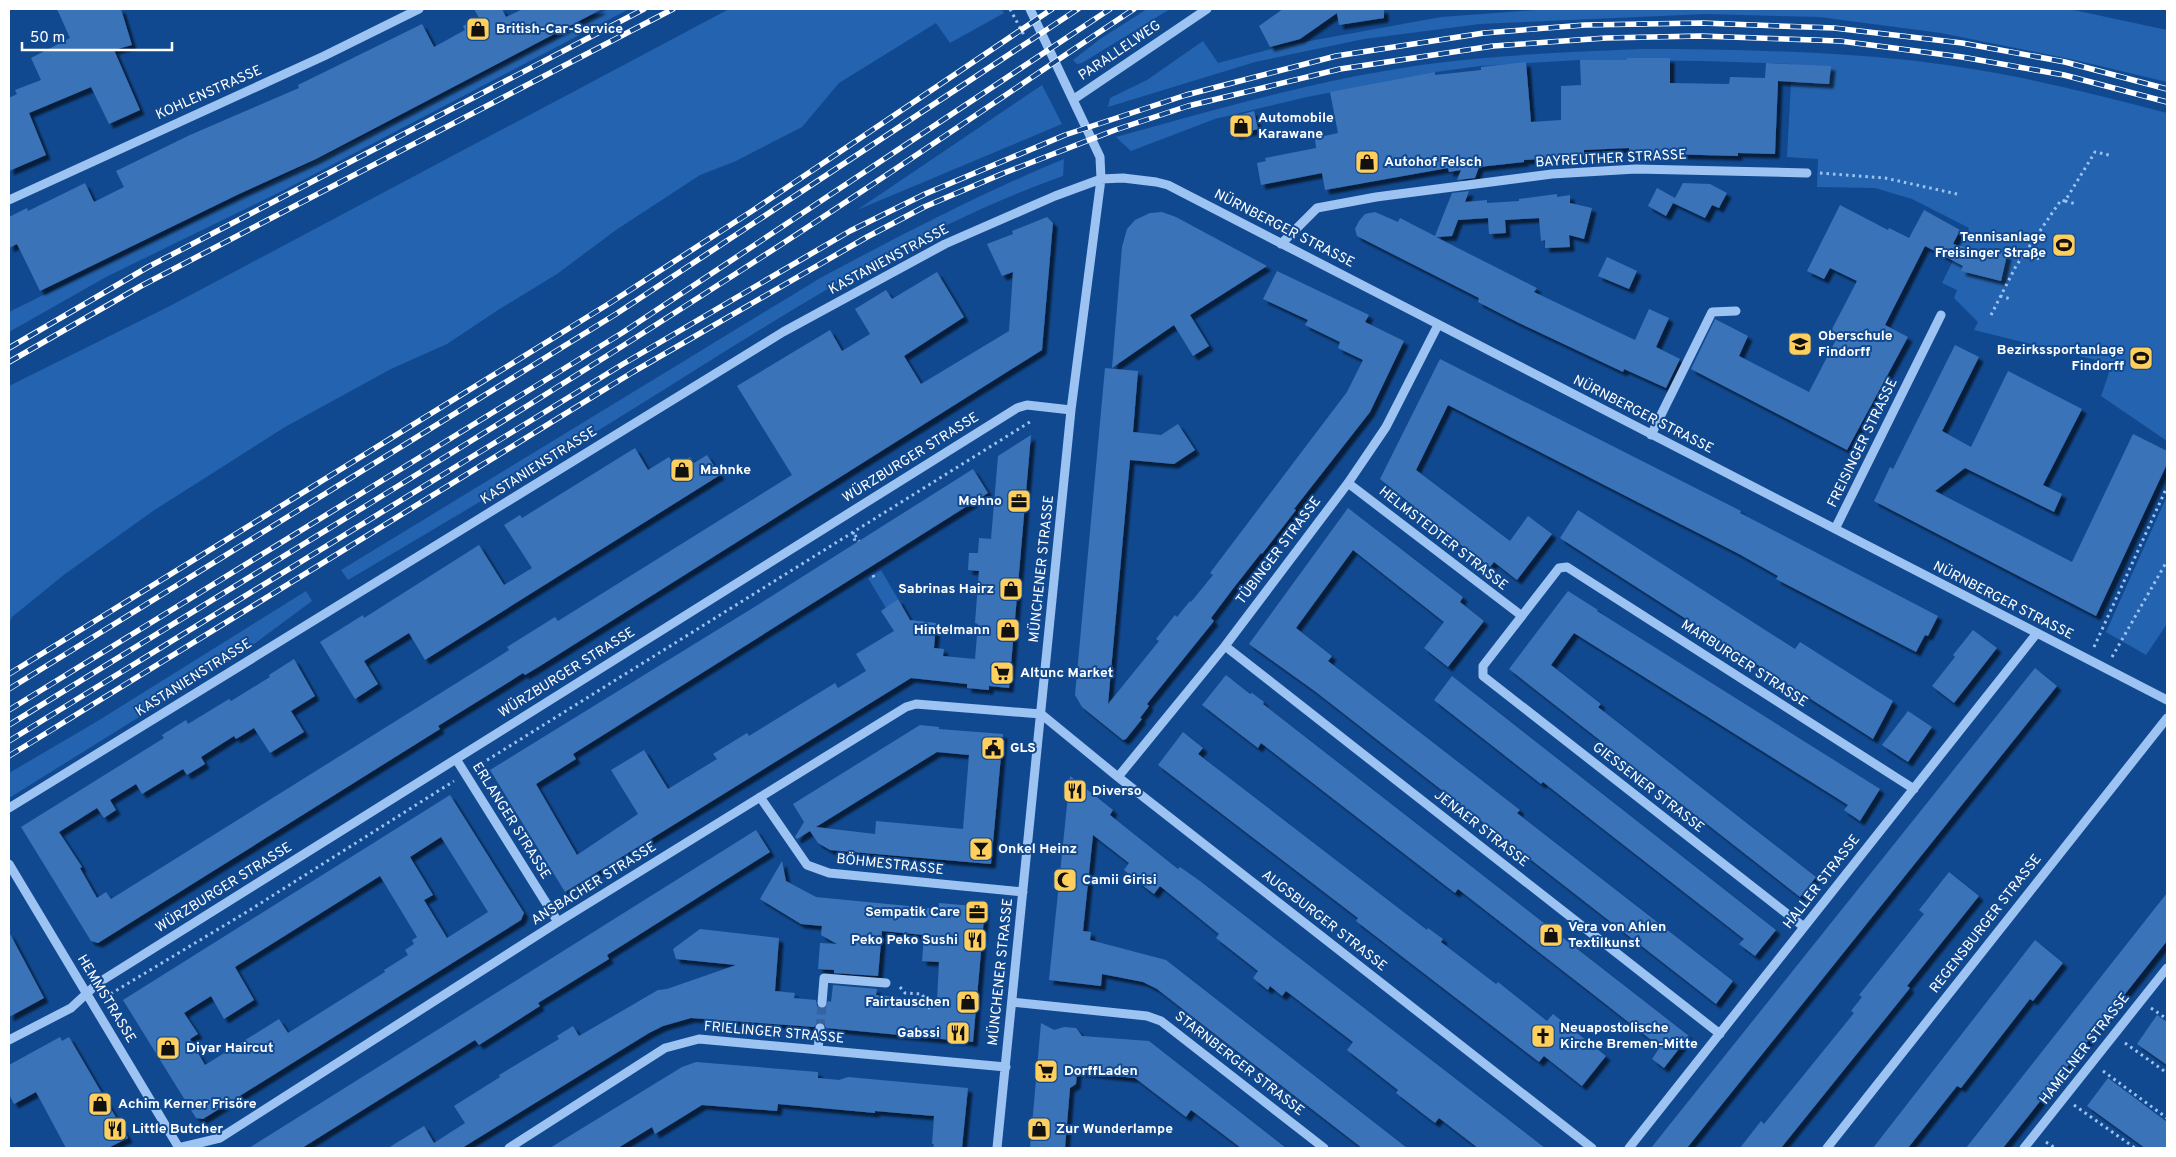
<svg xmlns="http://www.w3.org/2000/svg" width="2176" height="1157" font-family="Overpass,sans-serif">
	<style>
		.green { fill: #2363af }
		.building { fill: #3a73b9; fill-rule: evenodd; filter: url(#shadow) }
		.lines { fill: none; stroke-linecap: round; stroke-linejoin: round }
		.minor-tunnel { stroke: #3564a1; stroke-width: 9; stroke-dasharray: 9 4.5; stroke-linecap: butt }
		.path { stroke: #9cc3f2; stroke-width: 3; stroke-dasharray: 2.5 4; stroke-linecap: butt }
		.minor { stroke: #9cc3f2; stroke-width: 9 }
		.rail-casing { stroke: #fff; stroke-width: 5.5 }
		.rail { stroke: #114990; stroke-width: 4; stroke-dasharray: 11; stroke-linecap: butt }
		.labels { text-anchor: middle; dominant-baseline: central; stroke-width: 4; stroke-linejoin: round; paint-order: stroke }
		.poi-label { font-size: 14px; font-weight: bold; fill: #fff; stroke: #114990; text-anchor: start }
		.street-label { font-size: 14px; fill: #fff; stroke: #114990 }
	</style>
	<defs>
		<filter id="shadow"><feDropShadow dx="4.5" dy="4.5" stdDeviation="1" flood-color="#0009"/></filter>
	</defs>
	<rect width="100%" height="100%" fill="#114990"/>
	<path class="green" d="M608,9H629L286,189L106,277L9,332V312L399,119Z
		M729,9H1001L1004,13L950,43L936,23L839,83L802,127L736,161L700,175L616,230L557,274L498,310L447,344L391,369L285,427L153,511L65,574L12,617L9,623V386L168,307Z
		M1147,9H1170L1082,63L1077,64L1073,60L1100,39Z
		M1550,9H2069L2167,30V82L2075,60L1941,33L1819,17L1706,14L1480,24L1364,39L1255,62L1108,107L1110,98L1147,80L1203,41L1218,63L1282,46L1441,17Z
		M1640,49C1725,49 1811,51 1897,59C1989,68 2078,89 2167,113V441L2101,396L2112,364L1974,330L1978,322L1954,298L1957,290L1942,283L1969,228L1912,199L1875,188L1817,187L1818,159L1787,157L1792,64L1703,61L1579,60L1480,66L1436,72L1307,97L1215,119L1131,151L1116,137C1216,109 1318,80 1421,65C1494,55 1567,52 1640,49Z
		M1042,85L1062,124L857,210Z
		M1064,159L1063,176C914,229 782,316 649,399C550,461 449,520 348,580L341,570L822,277C901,235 981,193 1064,159Z
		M2167,496V624L2146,655L2106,632Z
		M881,570L898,599L886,608L868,578Z
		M306,591L312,601L242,653L9,798V773L96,722Z"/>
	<path class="building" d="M57,9H121L132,45L114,50L140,110L109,124L91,87L29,113L46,155L9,171V98L17,94L15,90L41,80L31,58L70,38Z
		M474,9H502L506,17L523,9H602L316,159L239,194L40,291L17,244L9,248V217L27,208L28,211L85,183L94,202L124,187L116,171L190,135L299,88L298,85L422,24L434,47L465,30L463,26L479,18Z
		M1283,9H1384V18L1339,25L1337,13L1300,39L1270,47L1259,26Z
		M1627,58H1670V83L1729,84L1730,77L1765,78L1766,63L1831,66L1829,84L1778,81L1775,154L1738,153V156L1629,153V148L1584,150V156L1524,160V162L1479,167L1475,178L1457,180L1461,170L1449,172L1448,168L1325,190L1322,173L1261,185L1257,163L1266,161L1265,158L1316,148L1315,138L1338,133L1330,92L1435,72V75L1481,70V67L1526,62L1531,122L1561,120V86L1581,85L1580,60H1627Z
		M1254,111L1258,129L1235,135L1231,117Z
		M1683,183L1710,184L1727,193L1719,208L1712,205L1705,218L1673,203L1666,216L1648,206L1657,188L1675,198Z
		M1469,191L1465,202L1487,200V203L1519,201V199L1557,194V197L1570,195V203L1592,208L1584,239L1569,235L1570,247L1545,248V240L1541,241L1539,218L1505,220L1506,233L1489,234L1488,218L1458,220L1452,236L1436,237L1537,288L1534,292L1635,340L1649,309L1669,318L1656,347L1680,359L1666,388L1624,369L1623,372L1519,323L1478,302L1479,298L1357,236L1355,229L1359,221L1365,214L1375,212L1398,222L1400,218L1435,236L1452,193Z
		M1840,205L1888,230L1889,228L1909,238L1924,210L1960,230L1953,244L1986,253L1987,250L2007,255L2001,281L1961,271L1963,266L1925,246L1885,325L1908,337L1847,450L1691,369L1715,319L1748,336L1739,356L1809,392L1839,334L1831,331L1857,281L1830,268L1824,279L1807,271Z
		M1162,212L1176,217L1267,266L1190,315L1209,346L1193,356L1174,325L1112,368L1122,247L1127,229L1135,220L1150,213Z
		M1047,217L1053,223L1042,350L540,666L525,675L523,673L509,682L438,726L440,729L98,943L91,941L21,827L164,738L162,735L186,720L188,724L229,699L231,701L270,677L269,675L294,659L315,696L291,711L304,732L270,753L254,728L236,739L234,736L201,757L205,764L187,775L183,769L142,794L136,784L110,800L116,810L104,818L97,808L59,832L82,867L80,868L97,898L106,892L111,899L495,659L509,650L507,647L555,617L558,621L792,475L737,386L830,330L842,351L870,334L855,309L886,290L892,299L937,272L964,317L904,356L921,384L1009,331L1013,272L1002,276L987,244L1013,234L1012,231Z
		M1607,257L1637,271L1629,289L1598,276Z
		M1277,271L1369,315L1365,322L1404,341L1370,412L1294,509L1296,510L1262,554L1261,553L1232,590L1211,618L1214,621L1147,704L1149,706L1140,718L1142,719L1126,739L1123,740L1082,707L1075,695L1105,368L1138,371L1133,432L1161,435L1178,424L1195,450L1174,464L1130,460L1108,704L1159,641L1156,639L1175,615L1177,617L1190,601L1191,602L1213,575L1210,573L1347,392L1363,360L1338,348L1340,342L1305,325L1308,320L1263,299Z
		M1955,345L1979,357L1942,431L1971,447L2008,371L2082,409L2043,485L2062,494L2054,512L1965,468L1935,491L2072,562L2133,434L2167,451V464L2096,616L1874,501L1890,467L1893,469Z
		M1440,359L1741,511L1740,513L1938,616L1928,636L1925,635L1916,652L1776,579L1778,576L1739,554L1448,405L1416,470L1510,541L1528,516L1552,534L1517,580L1494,562L1490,567L1414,509L1415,507L1380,479Z
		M1031,435L1009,688L989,686V690L967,688V684L911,678L565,892L490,770L756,606L973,469L988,493L573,754L576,759L536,784L577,855L638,814L611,770L644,750L668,789L717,759L713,754L747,733L749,736L835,683L838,688L866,671L856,654L894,631L881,611L898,599L910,620L936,623L934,648L944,649L943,656L975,659L978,624L975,623L979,571L968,570L969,553H978L979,538L991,539L998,456Z
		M635,448L648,470L669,457L675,466L690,457L694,463L707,455L720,475L425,660L409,633L364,661L378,684L355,699L320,642L363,615L364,618L479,545L504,585L532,568L504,525L520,515L522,518Z
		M1348,508L1463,597L1460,602L1484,621L1448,667L1424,648L1444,622L1353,550L1296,628L1332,656L1328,661L1520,810L1517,813L1733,981L1716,1004L1316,692L1249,644Z
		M1578,510L1795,649L1800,642L1893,701L1873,739L1560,538Z
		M1568,591L1598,610L1597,611L1880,789L1860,821L1844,810L1848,805L1574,633L1551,665L1601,704L1598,707L1816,877L1800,897L1509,669Z
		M1973,630L1997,648L1954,703L1932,686L1955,657L1953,655Z
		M2035,668L2057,686L2022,730L1687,1148H1651Z
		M1226,675L1250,694L1252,693L1264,702L1263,704L1689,1036L1664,1068L1652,1059L1660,1047L1603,1002L1458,889L1455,893L1261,743L1258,748L1202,705Z
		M1452,676L1776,930L1755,956L1739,944L1744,939L1543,782L1541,784L1434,700Z
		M1908,711L1932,727L1908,762L1882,745Z
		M920,725L939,727V729L1003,734L991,864L830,850L818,843L810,831L797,839L795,837L804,822L793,804ZM937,752L969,755L963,829L876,821L875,834L816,827Z
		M1183,732L1203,748L1198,754L1427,930L1428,928L1443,939L1441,942L1496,984L1498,982L1547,1021L1553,1014L1606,1056L1582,1086L1544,1056L1539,1062L1356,921L1358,918L1158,765Z
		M1070,776L1113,810L1110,815L1178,869L1180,867L1200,881L1545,1148H1478L1439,1118L1435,1123L1396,1093L1398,1090L1347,1050L1353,1042L1286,991L1282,996L1270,986L1268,990L1253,978L1258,971L1216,938L1219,934L1160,886L1154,894L1146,888L1124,870L1129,863L1093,835L1083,931L1091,932L1090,940L1166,960L1407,1148H1362L1157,989L1143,982L1102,974L1101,986L1049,980Z
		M450,795L524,913L521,920L203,1119L196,1118L123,1000ZM441,837L488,912L447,938L424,900L433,895L410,857ZM380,876L417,937L412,940L414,944L405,950L408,955L384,970L385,972L288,1033L279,1019L205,1065L190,1039L198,1034L184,1013L211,996L224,1019L254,1000L235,967Z
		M756,830L770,852L607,955L609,959L538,1003L540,1006L479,1045L475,1040L302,1148H249Z
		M782,861L786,881L816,897L939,909V903L985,907L973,1042L826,1028L824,1023L820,1022L814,1027L691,1018L663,1026L649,1033L462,1148H388L424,1126L434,1143L465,1123L454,1106L500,1077L499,1075L559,1039L557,1036L573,1026L579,1036L658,990L667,989L736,965L676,959L673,949L700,929L779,938L775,991L795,993L794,998L816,1000L817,1006L821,1009L825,1008L828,1001L831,1002L833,985L877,989L876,995H877L937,1001L939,962L922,961L924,935L882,931L878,976L834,973V970L818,969L820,943L837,944L821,935L822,926L801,924L760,899Z
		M1949,872L1979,896L1907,986L1910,988L1781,1148H1740L1761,1121L1764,1124L1854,1013L1851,1011L1862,997L1859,995L1924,914L1919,910Z
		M2167,893V941L2133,984L2003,1148H1966Z
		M9,932L44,998L9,1017Z
		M2035,940L2063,963L2033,1001L2030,999L1961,1088L1957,1086L1908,1148H1873Z
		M2157,1015L2167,1022V1065L2137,1044Z
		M1041,1023L1054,1030L1064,1027L1076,1028L1082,1036L1149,1041L1286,1148H1241L1191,1110L1186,1117L1135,1078L1077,1072L1076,1084L1070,1088L1065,1148H1030Z
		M60,1037L62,1041L69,1037L128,1138L108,1148H66L36,1092L14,1104L9,1094V1065Z
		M696,1062L818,1072V1078L839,1080L848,1077L968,1088L962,1148H933L934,1144H932L934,1116L875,1111V1113L778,1104L777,1111L702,1105L655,1134L652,1127L618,1148H550L682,1067Z
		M2108,1078L2167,1122V1148H2145L2087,1106Z"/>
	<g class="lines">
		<path class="minor-tunnel" d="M820,1028L822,1003"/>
		<path class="path" d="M1010,9L1025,37
			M1820,173L1885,178L1957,194
			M2065,201L2076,204
			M2024,255L2040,259
			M2000,296L2011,299
			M1991,315L2016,266L2061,200L2065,201L2095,152L2109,155
			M853,532L855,542
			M855,535L859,541
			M873,575L875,580
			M2094,647L2167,487
			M2112,657L2167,561
			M476,767L1033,420
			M900,987L905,993L922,994L931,1011
			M106,994L107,996L245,913L454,781
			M2151,1008L2167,1019
			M2125,1043L2167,1073
			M2103,1071L2167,1118
			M2074,1105L2135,1148
			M2046,1142L2055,1148"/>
		<path class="minor" d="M1074,99L1207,9
			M9,200L324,56L419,9
			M1281,244L1317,208L1376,197L1552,174L1636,169L1807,173
			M1651,435L1712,312L1736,311
			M1348,483L1522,616
			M1835,529L1941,315
			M1225,646L1720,1034
			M1041,714L1118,777L1592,1148
			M456,759L558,922
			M1118,777L1225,646L1348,483L1386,427L1438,325
			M760,797L807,865L829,873L1023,892
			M9,808L783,332L945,244L1055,196L1101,179L1123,178L1156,182L1168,185L2167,700
			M9,864L179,1148
			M1804,927L1483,676V666L1559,568L1567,567L1914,789
			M1012,1002L1147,1016L1161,1021L1324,1148
			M822,1003L824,978L886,983
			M9,1040L71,1008L98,983L1017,408L1027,405L1071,410
			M818,1050L820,1028
			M178,1148L220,1138L558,922L906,707L916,704L1041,714
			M509,1148L665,1048L699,1039L1006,1067
			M997,1148L1071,410L1101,179L1100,157L1030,9
			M1629,1148L2037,633
			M1827,1148L2167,718
			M2024,1148L2167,968"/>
		<g class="rail-casing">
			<path id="rail" d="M9,348L148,267L644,9
				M9,362L141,286L673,9
				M9,674L610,303L752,211L1052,9
				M9,689L616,314L1078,9
				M9,710L622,333L1110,9
				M9,725C245,579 482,437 715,287C857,197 994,102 1134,9
				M9,741L623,364L850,231L925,194L1065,135L1186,95L1336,56L1484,33L1585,25L1702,23L1834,28L1962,43L2065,62L2167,89
				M9,756L633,372L867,237L924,207L1004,173L1115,130L1188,106L1340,69L1493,46L1606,38L1700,36L1840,41L1962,57L2064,75L2167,102"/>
		</g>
		<use href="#rail" class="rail"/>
	</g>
	<defs>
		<g id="shop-square" transform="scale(1.25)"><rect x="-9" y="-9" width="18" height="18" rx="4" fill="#ffcf5d" stroke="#114990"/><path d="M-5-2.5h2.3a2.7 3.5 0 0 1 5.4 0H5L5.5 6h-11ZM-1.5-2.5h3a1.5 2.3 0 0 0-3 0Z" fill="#111"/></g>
		<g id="stadium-square" transform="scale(1.25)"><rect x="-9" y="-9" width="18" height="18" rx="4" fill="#ffcf5d" stroke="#114990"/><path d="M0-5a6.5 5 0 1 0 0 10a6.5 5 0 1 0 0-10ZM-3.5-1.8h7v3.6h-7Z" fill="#111"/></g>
		<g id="school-square" transform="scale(1.25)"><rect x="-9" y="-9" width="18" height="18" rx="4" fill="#ffcf5d" stroke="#114990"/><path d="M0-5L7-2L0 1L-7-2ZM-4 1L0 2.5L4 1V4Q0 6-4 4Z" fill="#111"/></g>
		<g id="office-square" transform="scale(1.25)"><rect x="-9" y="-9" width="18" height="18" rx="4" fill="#ffcf5d" stroke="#114990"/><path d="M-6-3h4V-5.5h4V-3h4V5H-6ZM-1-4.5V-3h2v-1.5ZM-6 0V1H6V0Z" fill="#111"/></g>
		<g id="supermarket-square" transform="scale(1.25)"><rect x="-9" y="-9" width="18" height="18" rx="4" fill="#ffcf5d" stroke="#114990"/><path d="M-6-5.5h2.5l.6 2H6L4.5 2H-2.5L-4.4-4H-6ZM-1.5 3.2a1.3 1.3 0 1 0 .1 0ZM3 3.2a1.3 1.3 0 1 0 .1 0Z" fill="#111"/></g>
		<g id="civic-square" transform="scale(1.25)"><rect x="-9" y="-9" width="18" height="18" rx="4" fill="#ffcf5d" stroke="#114990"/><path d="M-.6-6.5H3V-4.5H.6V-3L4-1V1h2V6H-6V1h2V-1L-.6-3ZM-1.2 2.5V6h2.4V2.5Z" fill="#111"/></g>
		<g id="restaurant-square" transform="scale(1.25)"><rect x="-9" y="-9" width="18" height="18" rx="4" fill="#ffcf5d" stroke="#114990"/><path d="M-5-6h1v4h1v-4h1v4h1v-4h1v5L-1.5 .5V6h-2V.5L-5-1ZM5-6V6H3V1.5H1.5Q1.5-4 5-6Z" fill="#111"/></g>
		<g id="bar-square" transform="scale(1.25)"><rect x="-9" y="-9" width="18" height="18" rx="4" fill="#ffcf5d" stroke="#114990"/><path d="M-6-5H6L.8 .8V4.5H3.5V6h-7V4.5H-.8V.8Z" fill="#111"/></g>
		<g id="mosque-square" transform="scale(1.25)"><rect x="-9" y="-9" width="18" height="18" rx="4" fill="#ffcf5d" stroke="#114990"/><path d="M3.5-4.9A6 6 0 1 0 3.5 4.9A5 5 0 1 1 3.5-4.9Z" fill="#111"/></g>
		<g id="church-square" transform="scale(1.25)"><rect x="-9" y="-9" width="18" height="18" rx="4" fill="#ffcf5d" stroke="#114990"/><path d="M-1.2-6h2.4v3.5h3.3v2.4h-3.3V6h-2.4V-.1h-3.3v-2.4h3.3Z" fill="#111"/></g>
	</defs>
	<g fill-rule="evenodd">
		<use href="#shop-square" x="478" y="29"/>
		<use href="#shop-square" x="1241" y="126"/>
		<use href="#shop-square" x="1367" y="162"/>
		<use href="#stadium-square" x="2064" y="245"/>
		<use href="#school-square" x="1800" y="344"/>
		<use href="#stadium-square" x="2141" y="358"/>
		<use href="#shop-square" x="682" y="470"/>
		<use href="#office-square" x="1019" y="501"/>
		<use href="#shop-square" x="1011" y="589"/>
		<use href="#shop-square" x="1008" y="630"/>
		<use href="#supermarket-square" x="1002" y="673"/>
		<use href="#civic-square" x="993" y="748"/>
		<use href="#restaurant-square" x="1075" y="791"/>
		<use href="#bar-square" x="981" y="849"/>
		<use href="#mosque-square" x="1065" y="880"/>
		<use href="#office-square" x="977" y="912"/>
		<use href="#shop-square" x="1551" y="935"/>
		<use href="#restaurant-square" x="975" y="940"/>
		<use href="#shop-square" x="968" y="1002"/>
		<use href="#restaurant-square" x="958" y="1033"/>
		<use href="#church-square" x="1543" y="1036"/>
		<use href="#shop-square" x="168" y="1048"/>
		<use href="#supermarket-square" x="1046" y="1071"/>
		<use href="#shop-square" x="100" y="1104"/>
		<use href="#restaurant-square" x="115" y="1129"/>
		<use href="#shop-square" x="1039" y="1129"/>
	</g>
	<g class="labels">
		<g class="poi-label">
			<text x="496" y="29">British-Car-Service</text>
			<text x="1258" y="118">Automobile<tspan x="1258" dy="16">Karawane</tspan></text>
			<text x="1384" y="162">Autohof Felsch</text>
			<text x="2046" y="237" text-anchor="end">Tennisanlage<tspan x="2046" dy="16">Freisinger Straße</tspan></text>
			<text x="1818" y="336">Oberschule<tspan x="1818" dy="16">Findorff</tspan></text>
			<text x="2124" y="350" text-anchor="end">Bezirkssportanlage<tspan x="2124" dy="16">Findorff</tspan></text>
			<text x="700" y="470">Mahnke</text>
			<text x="1002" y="501" text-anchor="end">Mehno</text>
			<text x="994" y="589" text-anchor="end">Sabrinas Hairz</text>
			<text x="990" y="630" text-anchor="end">Hintelmann</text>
			<text x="1020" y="673">Altunc Market</text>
			<text x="1010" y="748">GLS</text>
			<text x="1092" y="791">Diverso</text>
			<text x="998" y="849">Onkel Heinz</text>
			<text x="1082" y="880">Camii Girisi</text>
			<text x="960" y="912" text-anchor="end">Sempatik Care</text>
			<text x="1568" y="927">Vera von Ahlen<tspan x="1568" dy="16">Textilkunst</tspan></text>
			<text x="958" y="940" text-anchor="end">Peko Peko Sushi</text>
			<text x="950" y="1002" text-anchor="end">Fairtauschen</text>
			<text x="1560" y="1028">Neuapostolische<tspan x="1560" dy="16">Kirche Bremen-Mitte</tspan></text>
			<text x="940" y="1033" text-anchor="end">Gabssi</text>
			<text x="186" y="1048">Diyar Haircut</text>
			<text x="1064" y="1071">DorffLaden</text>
			<text x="118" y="1104">Achim Kerner Frisöre</text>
			<text x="132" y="1129">Little Butcher</text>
			<text x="1056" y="1129">Zur Wunderlampe</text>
		</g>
		<g class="street-label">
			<text transform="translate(1120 51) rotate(-34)">PARALLELWEG</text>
			<text transform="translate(209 93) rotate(-24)">KOHLENSTRASSE</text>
			<text transform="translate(1611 159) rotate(-3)">BAYREUTHER STRASSE</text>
			<text transform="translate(1284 229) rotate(27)">NÜRNBERGER STRASSE</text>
			<text transform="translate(889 260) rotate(-28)">KASTANIENSTRASSE</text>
			<text transform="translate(1643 415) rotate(27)">NÜRNBERGER STRASSE</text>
			<text transform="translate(1863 443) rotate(-64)">FREISINGER STRASSE</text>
			<text transform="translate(911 458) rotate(-32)">WÜRZBURGER STRASSE</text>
			<text transform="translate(539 466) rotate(-32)">KASTANIENSTRASSE</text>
			<text transform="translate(1443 539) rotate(38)">HELMSTEDTER STRASSE</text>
			<text transform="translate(1279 551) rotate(-53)">TÜBINGER STRASSE</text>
			<text transform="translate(1042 569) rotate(-84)">MÜNCHENER STRASSE</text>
			<text transform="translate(2003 601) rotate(27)">NÜRNBERGER STRASSE</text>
			<text transform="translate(1744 664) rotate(33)">MARBURGER STRASSE</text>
			<text transform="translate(567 673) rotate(-32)">WÜRZBURGER STRASSE</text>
			<text transform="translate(194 678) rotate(-32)">KASTANIENSTRASSE</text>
			<text transform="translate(1648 788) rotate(38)">GIESSENER STRASSE</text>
			<text transform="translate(511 821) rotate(58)">ERLANGER STRASSE</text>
			<text transform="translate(1481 829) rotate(38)">JENAER STRASSE</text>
			<text transform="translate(890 865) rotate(6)">BÖHMESTRASSE</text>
			<text transform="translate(1822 882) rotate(-52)">HALLER STRASSE</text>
			<text transform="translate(594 884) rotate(-32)">ANSBACHER STRASSE</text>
			<text transform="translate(224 888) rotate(-32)">WÜRZBURGER STRASSE</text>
			<text transform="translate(1324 921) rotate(38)">AUGSBURGER STRASSE</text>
			<text transform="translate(1986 924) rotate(-52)">REGENSBURGER STRASSE</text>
			<text transform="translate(1001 972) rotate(-84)">MÜNCHENER STRASSE</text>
			<text transform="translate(106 999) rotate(59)">HEMMSTRASSE</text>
			<text transform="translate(774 1033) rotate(5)">FRIELINGER STRASSE</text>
			<text transform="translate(2085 1049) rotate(-52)">HAMELNER STRASSE</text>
			<text transform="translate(1239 1064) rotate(38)">STARNBERGER STRASSE</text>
		</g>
	</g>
	<rect width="2176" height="1157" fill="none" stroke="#ffffff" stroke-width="20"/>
	<path d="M22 42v8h150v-8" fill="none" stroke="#ffffff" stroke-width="2.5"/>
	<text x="30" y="42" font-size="15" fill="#ffffff" stroke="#114990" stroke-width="4" paint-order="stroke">50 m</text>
</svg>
